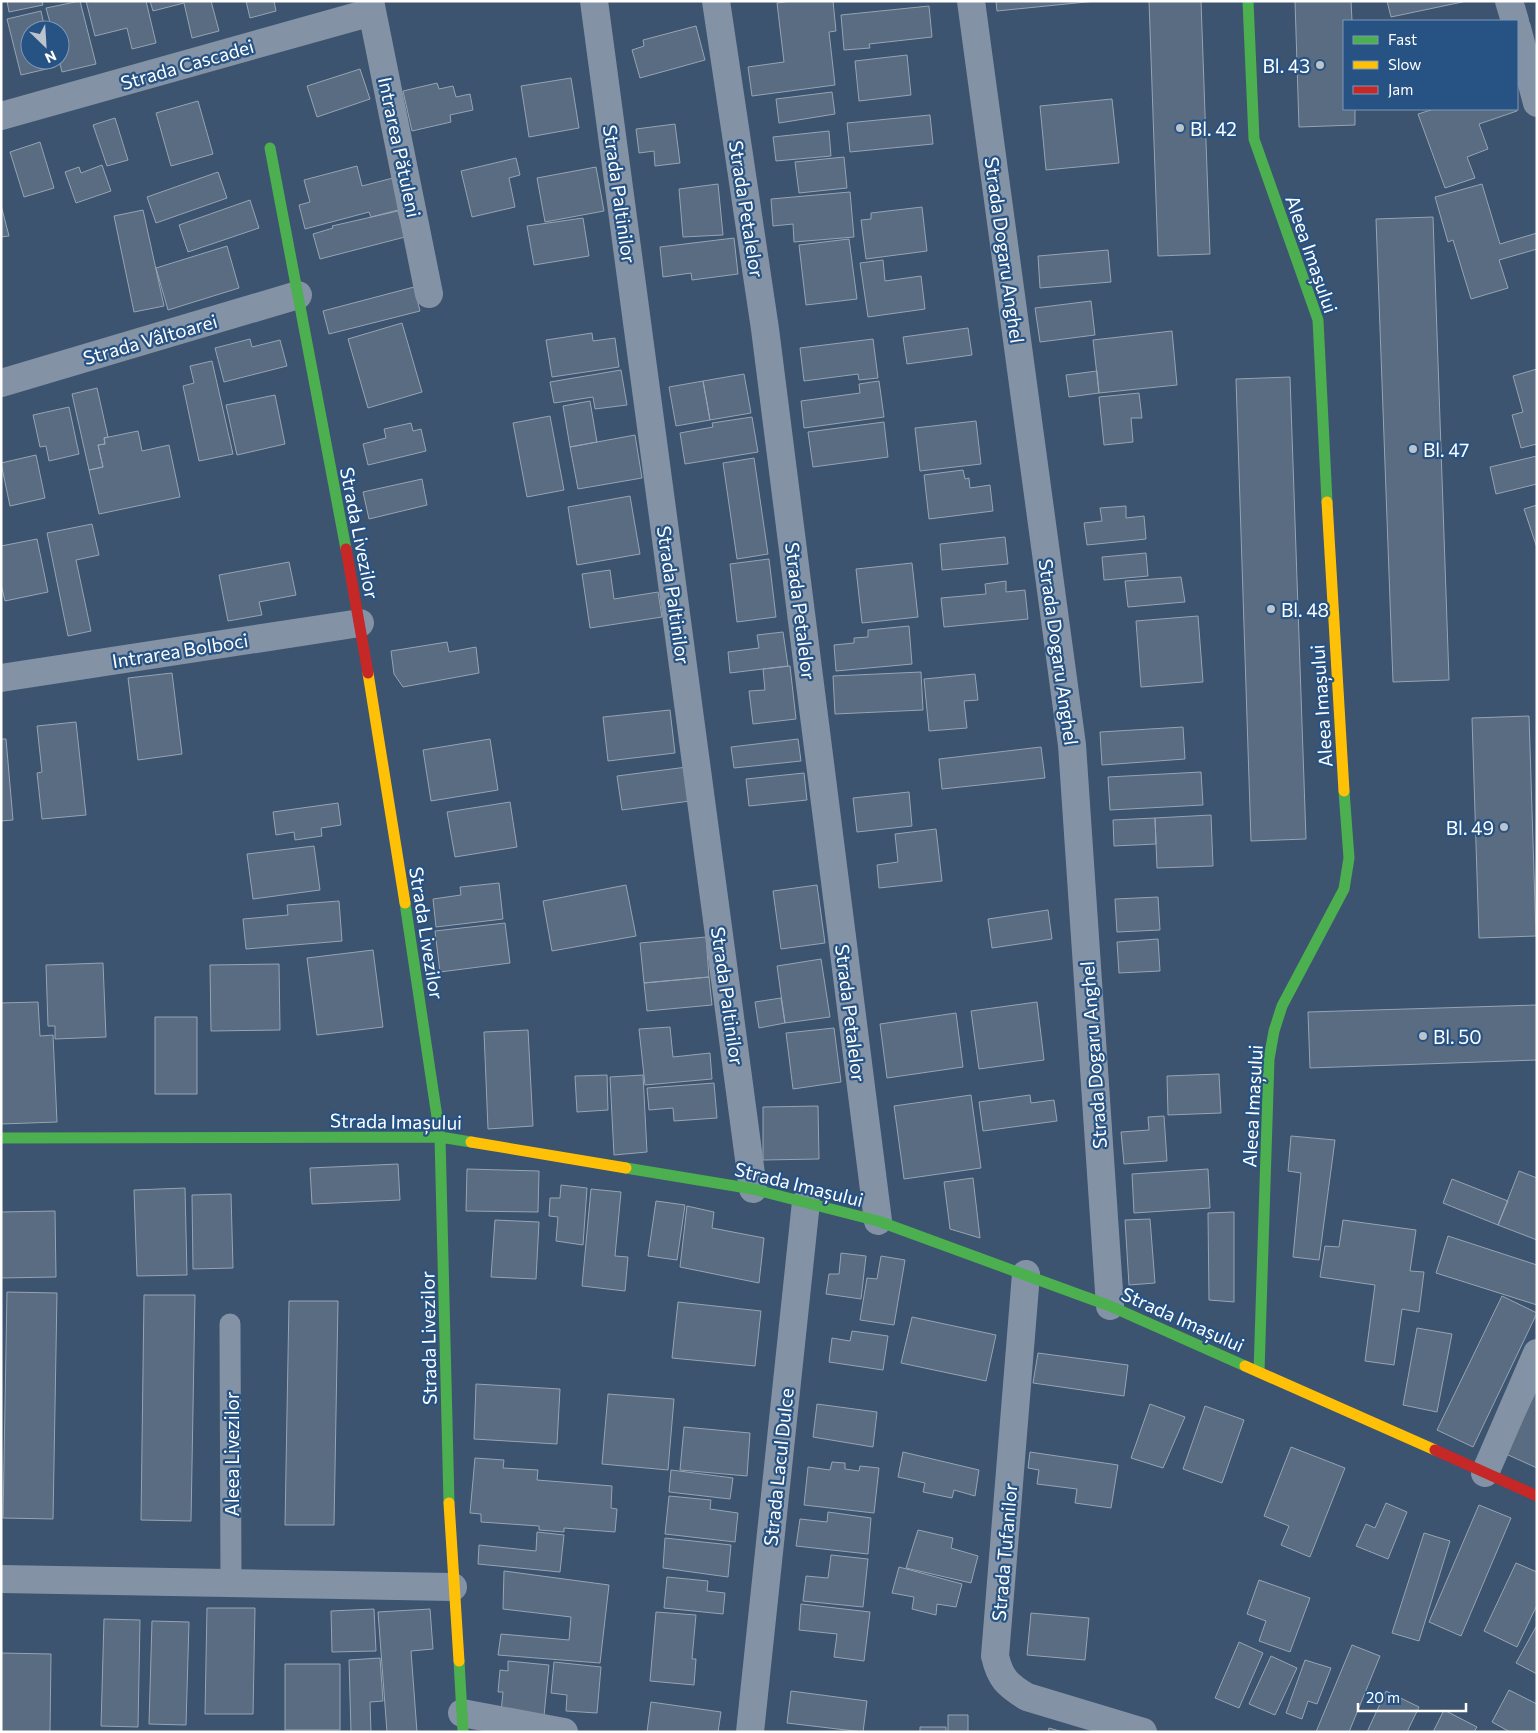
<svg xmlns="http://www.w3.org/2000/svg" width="1538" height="1733" font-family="Commissioner,sans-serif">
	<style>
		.building { fill: #596c81; stroke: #96a4b3 }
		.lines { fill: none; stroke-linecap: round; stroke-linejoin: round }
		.lane { stroke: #8393a5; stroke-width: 21 }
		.street { stroke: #8393a5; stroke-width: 28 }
		.fast { stroke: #4caf50; stroke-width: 11 }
		.slow { stroke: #ffc107; stroke-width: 11 }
		.jam { stroke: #c62828; stroke-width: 11 }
		.poi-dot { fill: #bbc3cd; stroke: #275384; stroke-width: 2 }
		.labels { text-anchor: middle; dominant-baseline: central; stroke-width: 4.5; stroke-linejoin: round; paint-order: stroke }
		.street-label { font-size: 19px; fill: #fff; stroke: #275384 }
		.poi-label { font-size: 19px; fill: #fff; stroke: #275384; text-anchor: start }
	</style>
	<rect width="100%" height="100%" fill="#3c546f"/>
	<path class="building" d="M7,1H42L43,5L9,12Z
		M80,1L96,64L62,72L59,60L60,30H52L46,8Z
		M86,1H146L156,43L132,49L127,28L95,36Z
		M150,1H211L219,31L192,38L184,3L153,11Z
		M246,1H274L276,11L250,18Z
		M792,1H833L836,31L829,32L835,85L752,96L748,67L784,62L777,3Z
		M996,1H1096L997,11Z
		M1149,1H1201L1210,254L1158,256Z
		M1295,1H1351L1352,21H1344V109H1355V125L1299,127Z
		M1387,1H1467L1391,17Z
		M929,6L932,37L869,44L870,48L844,50L841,15Z
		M41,11L45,30H30V60H53L55,67L21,75L7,19Z
		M696,26L705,60L640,78L632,50L644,46L643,40Z
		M907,55L911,95L859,101L855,61Z
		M360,69L370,99L317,117L307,86Z
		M571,78L579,128L529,137L521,86Z
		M437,83L439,89L453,86L456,97L470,94L473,110L450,115L451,122L412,131L403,91Z
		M832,92L835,114L779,123L776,99Z
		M1112,99L1119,163L1046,170L1040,106Z
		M198,101L213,154L171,166L156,113Z
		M1434,109H1516L1517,111L1479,124L1488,149L1467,157L1475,178L1445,188L1418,114Z
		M930,115L933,144L850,152L847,123Z
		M115,118L128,160L107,166L93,125Z
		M675,124L680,163L655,166L654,151L639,153L636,129Z
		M829,131L831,156L776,161L773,137Z
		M40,142L54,188L24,197L10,152Z
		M844,157L847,188L799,193L795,162Z
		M516,158L520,175L509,178L515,207L472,217L461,171Z
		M102,165L111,191L76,203L65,172L79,167L81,173Z
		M357,166L362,186L393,178L402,209L371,217L369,212L305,229L299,205L310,202L304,180Z
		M596,167L604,211L545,222L537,178Z
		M218,172L227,198L156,223L147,197Z
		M718,184L723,235L683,237L679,189Z
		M1482,184L1500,244L1537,233V249L1499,260L1508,288L1471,299L1453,240L1448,242L1435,197Z
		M850,192L854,237L794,242L793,224L773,226L771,199Z
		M250,200L259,228L188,252L179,225Z
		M1,205L9,236L1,237Z
		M922,207L927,251L866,259L861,220L871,219V213Z
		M143,210L164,306L134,312L114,216Z
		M398,211L405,237L320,259L313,234L333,228L332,226Z
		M1433,217L1449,680L1393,682L1376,219Z
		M583,218L589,256L534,265L527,226Z
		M734,238L738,274L692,280L691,273L663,277L660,247Z
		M849,239L857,299L806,305L799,245Z
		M227,246L239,288L168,310L156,268Z
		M1108,250L1111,282L1040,288L1038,256Z
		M883,260L885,281L921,276L925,309L868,317L860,263Z
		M414,287L420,311L329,334L323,311Z
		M1091,301L1095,335L1040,342L1035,308Z
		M402,323L422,392L368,408L348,339Z
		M968,328L972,355L907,364L903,337Z
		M1172,331L1177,385L1099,393L1093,340Z
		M592,333L593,341L615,338L619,367L552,377L546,340Z
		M250,339L252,347L280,340L287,366L224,382L215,348Z
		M873,339L878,378L859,380L858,374L804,381L800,348Z
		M212,361L233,454L199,461L183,386L194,383L190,366Z
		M1537,369V444L1521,448L1512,415L1523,412L1513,376Z
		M621,370L627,405L595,409L593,397L554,403L550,382Z
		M1097,371L1099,393L1069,397L1066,375Z
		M744,374L751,413L710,420L703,381Z
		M1290,377L1306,839L1251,841L1236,379Z
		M703,381L710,420L676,426L669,387Z
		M879,381L884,417L804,428L801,401L860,393L859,384Z
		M97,388L108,437L104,438L105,444L98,445L103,467L89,470L72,394Z
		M1139,393L1142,418H1131L1133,442L1104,445L1099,397Z
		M275,395L285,444L237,455L226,405Z
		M590,401L597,442L570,447L563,406Z
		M69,407L79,454L49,461L46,446L40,447L33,415Z
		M550,416L564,490L527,497L513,423Z
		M752,417L758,452L685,464L680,433L713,427L712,423Z
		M976,421L981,464L920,471L915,428Z
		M884,422L888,457L813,467L808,432Z
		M411,423L413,431L421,429L426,451L368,465L363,444L386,438L384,429Z
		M138,431L142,451L169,445L180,497L99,514L89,470L103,467L98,445L105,444L104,438Z
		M635,435L642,478L578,489L570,447Z
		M36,455L45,498L10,506L1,463Z
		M1537,456V484L1496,494L1490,467Z
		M754,458L768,554L737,559L723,463Z
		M963,470L965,479L969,478L970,488L990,485L993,511L929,519L924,475Z
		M422,479L427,505L369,519L363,492Z
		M630,496L640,554L577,565L568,507Z
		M1537,505V548L1524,509Z
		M1126,506V518L1144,516L1146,539L1087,545L1084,523L1102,521L1100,508Z
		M92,524L99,555L76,560L91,631L68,636L47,533Z
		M1005,537L1008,564L942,570L940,544Z
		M37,539L48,592L5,601L1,584V546Z
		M1146,553L1148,576L1104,580L1102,557Z
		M769,559L776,617L737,622L730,564Z
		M289,562L296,595L259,602L262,615L228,621L219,575Z
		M912,563L918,617L862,623L856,569Z
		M610,570L614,599L658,592L662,617L590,628L582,574Z
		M1181,577L1185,602L1128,607L1125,581Z
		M1006,581V592L1025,590L1028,619L944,627L941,598L986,594L985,584Z
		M1198,616L1203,682L1141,687L1136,621Z
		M909,626L912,664L836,671L834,645L854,643V638L868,637V630Z
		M783,632L788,666L730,673L728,652L759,648L757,635Z
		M447,642L449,652L476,647L479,673L403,687L394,674L391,651Z
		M790,666L796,719L753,724L749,691L765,690L763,669Z
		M921,672L923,710L835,714L833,676Z
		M172,673L182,754L138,760L128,678Z
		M975,674L978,700L964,701L967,728L929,731L924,679Z
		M670,710L675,753L608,761L603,717Z
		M1529,716L1536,936L1479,938L1472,718Z
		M76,722L86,815L42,819L37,773L42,772L37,726Z
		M1183,727L1185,759L1102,765L1100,732Z
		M1,739H6L13,820L1,821Z
		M490,739L498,790L431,801L423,750Z
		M798,739L801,761L734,768L731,747Z
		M1041,747L1045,778L942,789L939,759Z
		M687,767L690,801L622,810L617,776Z
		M1201,772L1203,805L1110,810L1108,777Z
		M804,773L807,800L749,806L746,779Z
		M909,792L912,826L857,832L853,798Z
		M510,802L517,847L455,857L447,812Z
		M338,803L341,825L321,828L322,836L295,840L294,832L276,835L273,812Z
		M1211,815L1213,866L1157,868L1155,818Z
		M1155,818L1156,844L1114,846L1113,820Z
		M936,829L942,881L879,888L877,865L898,862L895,834Z
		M314,846L320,890L253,899L247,854Z
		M499,883L503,919L436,927L433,899L461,895L460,887Z
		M626,885L636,936L552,951L543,901Z
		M817,885L825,943L781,949L773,891Z
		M1158,897L1160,930L1117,932L1115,899Z
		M339,901L342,941L246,949L243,919L288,915L287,905Z
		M1048,910L1052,939L992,948L988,919Z
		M505,923L510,963L440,972L435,931Z
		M706,937L709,977L644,983L640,943Z
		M1158,939L1160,971L1119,973L1117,942Z
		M373,950L383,1027L317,1035L307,958Z
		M821,959L830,1017L785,1023L777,966Z
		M103,963L106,1037L55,1039V1026H48L46,965Z
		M279,964L280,1030L211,1031L210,965Z
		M709,977L712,1005L647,1011L644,983Z
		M781,998L785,1023L759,1028L755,1002Z
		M38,1002L40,1036L53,1035L57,1122L1,1124V1003Z
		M1037,1002L1044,1060L979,1069L971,1011Z
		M1537,1005V1060L1310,1068L1308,1012Z
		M956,1013L963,1067L887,1078L880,1024Z
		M155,1017H197V1094H155Z
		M670,1027L673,1057L710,1053L712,1079L645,1085L639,1029Z
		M834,1028L841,1082L793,1089L786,1033Z
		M528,1030L533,1126L488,1129L484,1032Z
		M1219,1074L1221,1113L1168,1115L1167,1076Z
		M607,1075L608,1110L577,1112L575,1076Z
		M643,1075L647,1152L614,1155L610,1077Z
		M714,1083L717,1118L674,1121L673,1108L649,1110L647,1088Z
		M971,1095L981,1168L904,1179L894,1106Z
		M1030,1095L1031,1103L1054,1100L1057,1121L983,1131L979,1102Z
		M818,1106L819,1159L763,1160V1107Z
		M1164,1116L1167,1161L1124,1164L1121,1132L1149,1130L1148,1117Z
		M1291,1136L1335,1140L1319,1260L1293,1257L1301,1173L1288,1171Z
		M398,1164L400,1200L312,1204L310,1168Z
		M467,1169L539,1171L538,1212L466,1211Z
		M1208,1169L1210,1208L1134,1213L1132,1174Z
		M1519,1171L1537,1178V1240L1498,1225Z
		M973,1178L980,1238L950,1229L944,1182Z
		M1452,1179L1508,1201L1498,1225L1443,1203Z
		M561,1185L587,1188L583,1245L556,1241L558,1217L549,1216L550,1198H560Z
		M185,1188L187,1275L137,1276L134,1190Z
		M591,1189L621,1192L615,1256L628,1257L625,1291L582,1286Z
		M231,1194L233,1268L193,1269L192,1195Z
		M656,1201L685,1205L677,1260L648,1256Z
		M687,1206L714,1212L712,1228L764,1238L759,1283L680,1267Z
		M55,1211L56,1277L1,1278V1212Z
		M1234,1212V1302L1209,1300L1208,1213Z
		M1150,1219L1155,1283L1129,1285L1125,1220Z
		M495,1220L539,1222L536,1279L491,1277Z
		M1343,1220L1416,1230L1410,1271L1424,1272L1419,1312L1402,1309L1394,1365L1365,1361L1375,1285L1320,1277L1325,1246L1339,1247Z
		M1448,1236L1537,1265V1305L1436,1273Z
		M841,1253L866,1256L861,1299L826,1294L829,1274H839Z
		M881,1256L905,1260L894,1325L860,1320L867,1278L877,1279Z
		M7,1292L57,1293L53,1519L3,1518Z
		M144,1295H195L191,1521L141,1520Z
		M1502,1296L1537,1313L1473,1447L1437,1430Z
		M289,1301H338L334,1525H285Z
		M678,1302L761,1311L755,1366L672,1358Z
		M912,1317L996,1335L986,1381L901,1363Z
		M1417,1328L1452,1334L1437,1412L1403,1405Z
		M852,1331L888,1336L883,1370L829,1362L832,1338L850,1341Z
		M1038,1353L1128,1365L1124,1396L1033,1383Z
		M476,1384L560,1389L557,1444L474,1439Z
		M1537,1389V1468L1506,1454Z
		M608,1394L674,1399L668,1470L602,1464Z
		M817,1404L877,1412L873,1447L813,1437Z
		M1150,1404L1185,1417L1163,1468L1131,1458Z
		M1205,1406L1244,1420L1222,1483L1183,1469Z
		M684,1427L750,1433L747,1476L680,1470Z
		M1291,1447L1345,1468L1310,1557L1281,1545L1289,1526L1264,1516Z
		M903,1452L979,1470L975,1496L954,1490L952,1498L923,1492L925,1483L898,1477Z
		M1030,1452L1118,1465L1111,1508L1075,1503L1077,1489L1037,1484L1039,1470L1028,1468Z
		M475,1458L504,1460L503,1468L538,1470L537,1480L612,1486L611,1508L617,1509L615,1532L564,1528V1532L539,1530V1526L481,1522V1514L470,1513Z
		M832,1462L845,1463V1469L859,1471L860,1466L879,1468L874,1513L804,1505L808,1467L830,1470Z
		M671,1470L733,1478L730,1499L669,1492Z
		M669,1496L711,1500L710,1509L738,1513L735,1542L665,1534Z
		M1386,1503L1407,1512L1388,1559L1356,1546L1366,1524L1375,1528Z
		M1479,1505L1511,1518L1461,1636L1429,1622Z
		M828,1512L871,1518L868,1554L796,1546L800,1519L827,1522Z
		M918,1530L953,1538L951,1548L978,1556L971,1583L906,1568Z
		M537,1532L564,1535L560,1572L478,1564L479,1545L536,1551Z
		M1424,1533L1450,1541L1419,1641L1392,1633Z
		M665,1538L731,1545L728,1577L663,1568Z
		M831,1555L868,1559L863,1607L803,1601L806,1576L828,1578Z
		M1516,1563L1537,1572V1605L1517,1647L1484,1631Z
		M899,1567L962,1584L956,1607L937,1604L936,1615L912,1609L914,1597L892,1593Z
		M504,1571L609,1585L600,1663L498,1655L501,1634L569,1640L571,1617L503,1609Z
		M667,1577L708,1581L707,1591L725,1593L723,1614L664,1608Z
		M1259,1580L1310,1598L1290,1652L1259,1641L1266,1621L1247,1614Z
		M801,1604L870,1612L864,1661L834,1657L837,1634L799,1630Z
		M207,1608H255L253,1714H205Z
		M374,1609L376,1651L332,1652L331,1611Z
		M430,1609L433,1649L411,1651L417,1732H387L378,1612Z
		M656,1612L696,1615L692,1659H696L694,1685L650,1681Z
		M1031,1613L1089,1618L1085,1660L1027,1655Z
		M104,1619L140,1620L138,1727L101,1726Z
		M152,1621L189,1622L186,1725L149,1724Z
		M1537,1625V1674L1516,1663Z
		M1239,1642L1263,1653L1239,1708L1215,1698Z
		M1352,1645L1380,1656L1349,1732H1316Z
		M1,1653L51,1654L50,1732H1Z
		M1271,1656L1297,1668L1275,1715L1249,1704Z
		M380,1658L383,1701L370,1702L371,1732H351L349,1660Z
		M1305,1660L1331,1668L1317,1704L1308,1701L1302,1719L1286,1713Z
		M508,1661L549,1665L544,1716L501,1712L503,1692H498L500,1670L508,1671Z
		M554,1662L601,1667L597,1713L566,1711L567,1695L551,1693Z
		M285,1664H340V1730H285Z
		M1509,1690L1537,1704V1732H1510L1492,1722Z
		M791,1691L867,1701L863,1732L787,1723Z
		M1386,1691L1419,1707L1407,1732H1367Z
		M651,1702L721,1712L718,1732H647Z
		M1444,1710L1477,1727L1474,1732H1433Z
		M948,1715H968V1732H948Z
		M920,1727H946V1732H920Z
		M1049,1728L1063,1732H1048Z"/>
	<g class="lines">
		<path class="lane" d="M230,1324L231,1584"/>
		<path class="street" d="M370,1L429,294
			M594,1L753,1189
			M716,1L765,329L878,1221
			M971,1L1072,745L1110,1306
			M1509,1L1515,21
			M1517,28L1537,103
			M1,116L372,12
			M1,383L298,295
			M1,678L360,623
			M1026,1274L995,1656C1000,1678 1007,1685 1027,1697L1143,1732
			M1485,1473L1537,1353
			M1,1579L453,1587
			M462,1713L564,1732
			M750,1732L806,1202"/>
		<path class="fast" d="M1248,1L1254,139L1318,320L1327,502
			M270,148L346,549
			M405,903L440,1137L449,1503
			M1,1138L440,1137L471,1142
			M626,1168L753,1189L878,1221L1110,1306L1245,1366
			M1259,1372L1269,1059L1274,1031L1282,1006L1344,889L1349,858L1344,791
			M459,1661L463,1732"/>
		<path class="slow" d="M1327,502L1344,791
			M368,673L405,903
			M471,1142L626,1168
			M1245,1366L1435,1450
			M449,1503L459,1661"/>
		<path class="jam" d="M346,549L368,673
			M1435,1450L1537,1496"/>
	</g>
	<g class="poi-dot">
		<circle cx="1320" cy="65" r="5"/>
		<circle cx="1180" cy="128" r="5"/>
		<circle cx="1413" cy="449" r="5"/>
		<circle cx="1271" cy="609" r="5"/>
		<circle cx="1504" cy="827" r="5"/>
		<circle cx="1423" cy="1036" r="5"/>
	</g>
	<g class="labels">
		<g class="street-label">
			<text transform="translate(187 64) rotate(-16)">Strada Cascadei</text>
			<text transform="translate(400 147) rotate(78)">Intrarea Pătuleni</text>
			<text transform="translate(620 194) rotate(82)">Strada Paltinilor</text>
			<text transform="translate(747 209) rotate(81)">Strada Petalelor</text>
			<text transform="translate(1005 250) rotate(82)">Strada Dogaru Anghel</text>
			<text transform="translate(1312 254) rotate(71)">Aleea Imașului</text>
			<text transform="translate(150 339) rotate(-16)">Strada Vâltoarei</text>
			<text transform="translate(360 533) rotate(79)">Strada Livezilor</text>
			<text transform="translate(674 595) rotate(82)">Strada Paltinilor</text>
			<text transform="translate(801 611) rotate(83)">Strada Petalelor</text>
			<text transform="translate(180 650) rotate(-9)">Intrarea Bolboci</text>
			<text transform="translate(1059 652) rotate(82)">Strada Dogaru Anghel</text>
			<text transform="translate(1321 706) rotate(-94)">Aleea Imașului</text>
			<text transform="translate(427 933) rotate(81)">Strada Livezilor</text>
			<text transform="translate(728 996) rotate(82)">Strada Paltinilor</text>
			<text transform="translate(851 1013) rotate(83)">Strada Petalelor</text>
			<text transform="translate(1093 1055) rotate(-94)">Strada Dogaru Anghel</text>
			<text transform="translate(1252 1106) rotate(-87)">Aleea Imașului</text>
			<text transform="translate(396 1121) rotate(1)">Strada Imașului</text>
			<text transform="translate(799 1184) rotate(14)">Strada Imașului</text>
			<text transform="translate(1183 1319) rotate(24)">Strada Imașului</text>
			<text transform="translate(428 1338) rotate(-91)">Strada Livezilor</text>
			<text transform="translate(231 1454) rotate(-90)">Aleea Livezilor</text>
			<text transform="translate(778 1467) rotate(-84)">Strada Lacul Dulce</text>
			<text transform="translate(1004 1552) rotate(-85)">Strada Tufanilor</text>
		</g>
		<g class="poi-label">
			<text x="1310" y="65" text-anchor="end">Bl. 43</text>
			<text x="1190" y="128">Bl. 42</text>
			<text x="1423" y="449">Bl. 47</text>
			<text x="1281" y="609">Bl. 48</text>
			<text x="1494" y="827" text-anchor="end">Bl. 49</text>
			<text x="1433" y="1036">Bl. 50</text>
		</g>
	</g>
	<rect width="1538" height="1733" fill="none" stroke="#ffffff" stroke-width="5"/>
	<rect x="1343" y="20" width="175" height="90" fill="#275384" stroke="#7d98b5"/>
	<rect x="1353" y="36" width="25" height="8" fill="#4caf50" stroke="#7d98b5"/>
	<text x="1388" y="45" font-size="15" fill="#ffffff">Fast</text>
	<rect x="1353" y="61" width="25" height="8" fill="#ffc107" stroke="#7d98b5"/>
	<text x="1388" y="70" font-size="15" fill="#ffffff">Slow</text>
	<rect x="1353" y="86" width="25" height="8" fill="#c62828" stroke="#7d98b5"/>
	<text x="1388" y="95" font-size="15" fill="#ffffff">Jam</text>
	<g transform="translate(45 45) rotate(155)"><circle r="24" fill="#275384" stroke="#7d98b5"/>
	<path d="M0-4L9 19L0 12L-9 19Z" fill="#bbc3cd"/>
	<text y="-8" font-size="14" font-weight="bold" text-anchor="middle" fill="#ffffff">N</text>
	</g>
	<path d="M1358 1703v8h108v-8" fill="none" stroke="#ffffff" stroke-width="2.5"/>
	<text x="1366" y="1703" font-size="15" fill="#ffffff" stroke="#275384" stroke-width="4" paint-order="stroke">20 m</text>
</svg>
